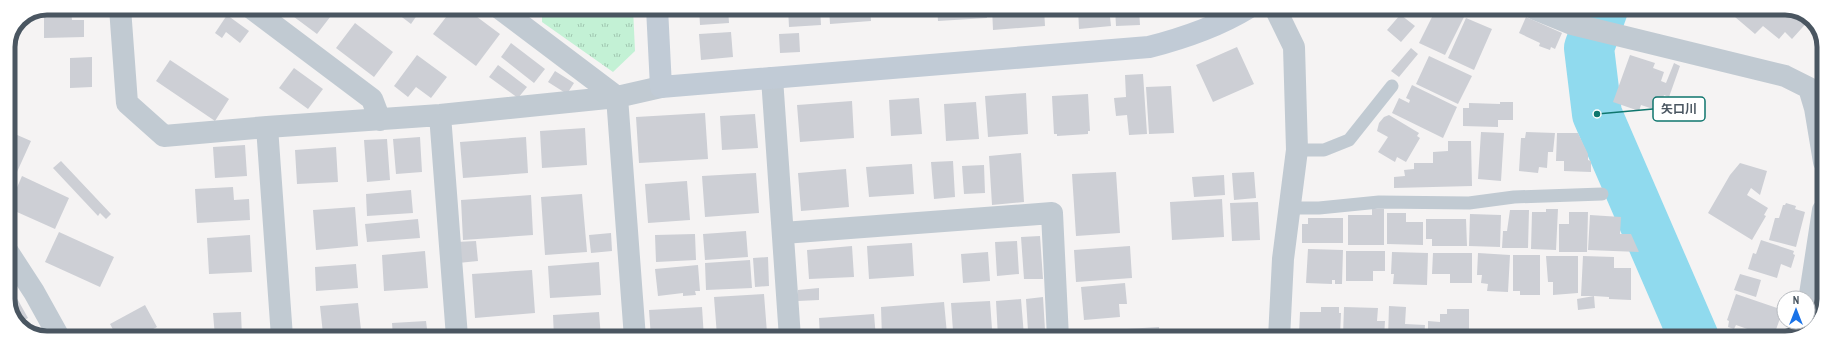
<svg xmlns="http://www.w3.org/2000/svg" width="1832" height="346" font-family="'Archivo Narrow','Noto Sans JP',sans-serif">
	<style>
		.park { fill: url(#park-tufts) }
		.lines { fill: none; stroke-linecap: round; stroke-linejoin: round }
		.river { stroke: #90daee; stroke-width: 50 }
		.building { fill: #cdcfd5 }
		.lane { stroke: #c1cad2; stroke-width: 13 }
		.street { stroke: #c1cad2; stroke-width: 22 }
		.secondary { stroke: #c1cbd6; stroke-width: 22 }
		.rim { fill: none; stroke: #4a5661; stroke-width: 5 }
		.leader { fill: none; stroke: #0f766e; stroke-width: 1.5 }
		.callout-dot { fill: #0f766e; stroke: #fff; stroke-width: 1.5 }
		.callout { fill: #fff; stroke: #0f766e; stroke-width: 1.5 }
		.callout-label { font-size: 12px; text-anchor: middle; font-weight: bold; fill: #4a5661 }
	</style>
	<defs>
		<pattern id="park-tufts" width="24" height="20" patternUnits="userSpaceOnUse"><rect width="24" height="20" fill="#c3f1d5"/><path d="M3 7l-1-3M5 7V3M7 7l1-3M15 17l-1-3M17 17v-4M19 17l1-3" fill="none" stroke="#a0c6b0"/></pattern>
	</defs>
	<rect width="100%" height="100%" fill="#f5f3f3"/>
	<path class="park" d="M542,8H633L635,51L613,72L542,22Z"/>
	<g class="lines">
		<path class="river" d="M1603,9L1589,48L1597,114L1694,338"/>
	</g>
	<path class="building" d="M282,8H337L317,34Z
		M390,8H422L411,24Z
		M453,8H465L500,34L476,66L433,34Z
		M699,8H728L729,23L700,25Z
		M788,8H820L821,25L789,27Z
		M829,8H870L871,21L830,24Z
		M881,8H929L930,12L881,15Z
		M937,8H986L987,18L938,21Z
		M992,8H1044L1045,26L993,30Z
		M1078,8H1109L1111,26L1079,29Z
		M1115,8H1139L1140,25L1116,26Z
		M1355,9H1408L1407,15H1401L1415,26L1401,42L1387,30L1400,15Z
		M1436,9H1445L1464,17L1445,55L1419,43Z
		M1742,9H1793L1810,19L1792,39L1785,32L1779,39L1763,26L1755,34L1735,17Z
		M71,10L72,20H84V37L44,38V11Z
		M227,15L249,31L240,43L226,32L222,38L215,33Z
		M1526,17L1562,33L1555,49L1551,47L1550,50L1539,46L1540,43L1519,33Z
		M1466,18L1492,29L1474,70L1448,58Z
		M355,23L393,52L374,77L336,48Z
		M731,32L733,57L701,60L699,34Z
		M799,33L800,52L780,53L779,34Z
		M511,43L545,69L534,83L501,57Z
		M1237,47L1254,84L1213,102L1196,65Z
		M1411,48L1418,54L1399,77L1391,71Z
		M417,55L447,77L431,98L416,87L408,97L394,86Z
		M1630,55L1655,63L1653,68L1664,72L1661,81L1666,83L1674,63L1680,66L1669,97L1664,95L1659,111L1641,105L1639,111L1613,102Z
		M1429,56L1472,76L1458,104L1416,84Z
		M92,57V87L70,88V58Z
		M170,60L229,99L215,121L156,81Z
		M498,65L527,87L518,98L489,77Z
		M294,68L323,89L308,109L279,88Z
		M555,71L574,83L567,94L548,82Z
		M1143,74L1147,134L1129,135L1127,115L1116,116L1114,98L1126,97L1125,75Z
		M1412,85L1457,107L1443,138L1392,113L1399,98L1409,103L1410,100L1406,98Z
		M1171,86L1174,133L1149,134L1146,87Z
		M1026,93L1028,134L988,137L985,96Z
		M1088,94L1090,131H1088V134L1057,136V134H1054L1052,96Z
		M919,98L922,134L891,136L889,100Z
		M852,101L854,138L800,142L797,105Z
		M976,102L979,139L946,141L944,104Z
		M1500,102H1513V120H1498V127L1463,126V108H1469V103L1500,104Z
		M705,113L708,159L639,163L636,117Z
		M755,114L758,148L722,150L720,116Z
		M1389,115L1419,133L1417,136L1420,138L1406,162L1397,157L1395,162L1378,152L1388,137L1377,131L1379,123L1384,117Z
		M585,128L587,165L542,168L540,131Z
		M8,131L31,141L17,172L8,168Z
		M1481,132L1504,133L1501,181L1478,179Z
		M1526,132L1555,133L1553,152H1548L1547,168L1539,167L1538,173L1519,171L1521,138H1525Z
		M1557,133H1578L1588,154V160L1591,161V172L1564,171V161H1556Z
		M420,137L422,172L396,174L393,139Z
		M526,137L528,173L463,178L460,142Z
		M387,139L390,180L367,182L364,140Z
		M1448,141H1471L1472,186L1394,188V177L1405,176L1404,170L1414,169V163H1433V152L1448,151Z
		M245,145L247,176L215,178L213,147Z
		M336,147L338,182L297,184L295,150Z
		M1021,153L1024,202L992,205L989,156Z
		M61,161L111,214L106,219L100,213L98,216L53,168Z
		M953,161L955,197L934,199L931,162Z
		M1740,163L1767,171L1760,195L1751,188L1747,195L1768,208L1764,215L1766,216L1752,240L1708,213L1730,175Z
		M912,164L914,194L869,197L866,167Z
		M984,165L985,193L964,194L962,166Z
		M846,169L849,207L801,211L798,173Z
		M1116,172L1120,233L1076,236L1072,174Z
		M1254,172L1256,198L1234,200L1232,173Z
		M756,173L759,213L705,217L702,176Z
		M1224,175L1225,195L1194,197L1192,177Z
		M22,176L69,198L55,229L8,208Z
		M687,181L690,220L648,223L645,184Z
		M233,187L234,200L249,199L250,220L197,223L195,189Z
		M411,190L413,213L367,216L366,194Z
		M582,194L587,252L545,255L541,197Z
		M531,195L533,235L463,240L461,200Z
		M1222,199L1224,237L1172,240L1170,202Z
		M1258,202L1260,240L1232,241L1230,203Z
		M1786,203L1796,206L1795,209L1805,212L1796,247L1769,240L1775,218H1779L1783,205H1785Z
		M355,207L358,246L316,250L313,210Z
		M1372,209H1384V245H1348V215H1372Z
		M1546,209H1558L1556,250L1531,249L1532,212H1546Z
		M1510,210H1529L1528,248H1502L1503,231H1507Z
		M1569,212H1588L1587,252H1559V224H1569Z
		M1387,213H1406V222H1423V245L1387,244Z
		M1470,214L1501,215L1500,247L1469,246Z
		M1590,215L1621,217L1620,234H1631L1639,252L1588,250Z
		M1308,218H1343V243H1302V224H1308Z
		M418,219L420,238L367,242L365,224Z
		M1426,219H1466L1467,246H1432V239H1426Z
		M746,231L748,257L705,260L703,234Z
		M59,232L114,257L100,287L45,262Z
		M611,233L612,251L591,253L589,235Z
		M695,234L696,260L656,262L655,235Z
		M250,235L252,272L209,274L207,238Z
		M1040,236L1043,279H1024L1021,237Z
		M1761,240L1794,251L1793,254L1795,255L1791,268L1781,264L1777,278L1748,269L1753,253L1756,254Z
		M476,241L478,261L458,263L456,242Z
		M1017,241L1019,274L997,276L995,242Z
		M912,243L914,276L869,279L867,246Z
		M852,246L854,277L809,279L807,250Z
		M1130,246L1132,278L1076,282L1074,250Z
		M1308,249L1343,250L1342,284H1335V280H1332V284L1306,283Z
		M425,251L428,288L384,291L382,255Z
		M1346,251H1385V271H1373V281H1346Z
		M988,252L990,281L963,283L961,254Z
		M1392,252L1428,253L1427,285L1393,284L1394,274H1391Z
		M1433,253H1472V283H1450V274H1432Z
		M1478,253L1510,255L1508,292L1487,291L1488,284L1481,283L1482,275H1477Z
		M1513,255H1540V295H1520V291H1513Z
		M1546,256H1578V293L1553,295V282H1548Z
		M1583,256L1614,257V268H1631V300L1609,299V297L1594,296L1595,308L1578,310L1577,299L1594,296H1581Z
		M768,257L769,286L755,287L753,258Z
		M750,260L752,288L706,290L705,263Z
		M599,262L601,295L550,298L548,266Z
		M356,264L358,288L316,291L315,267Z
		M698,265L700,291H695L696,295L683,296V293L658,296L655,269Z
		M532,270L535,313L475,318L472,274Z
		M1740,274L1761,280L1756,297L1734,290Z
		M1125,283L1127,304H1119L1120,317L1084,320L1081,287Z
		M819,288V300L798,301V290Z
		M14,293L28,318L17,324L8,304V296Z
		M764,294L767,333L717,336L714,297Z
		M1736,294L1783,310L1773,338L1736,325L1734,329L1728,327L1729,321L1727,320Z
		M1043,297L1045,330L1028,331L1026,299Z
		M1021,299L1024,336L998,337L996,301Z
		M990,301L992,329L953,331L951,303Z
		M944,302L947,334L882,338L881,307Z
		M358,303L361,330L323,334L320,306Z
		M145,305L157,327L138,337H117L110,324Z
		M1389,306L1406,307L1405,324L1425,325L1424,338H1388Z
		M702,307L704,338H651L649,310Z
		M1321,307H1339V313H1341L1340,336L1299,334L1300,312H1321Z
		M1344,307L1378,308L1377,321H1385L1384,338L1343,336Z
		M1447,309H1469V336L1428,338V321L1440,322V314H1447Z
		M241,312L242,337H215L213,313Z
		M599,312L601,338H554L553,315Z
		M874,314L876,338H820L819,318Z
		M426,321L428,337H393L392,323Z
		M1159,327L1160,338H1094V331Z"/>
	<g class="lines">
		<path class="lane" d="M1297,150H1324L1349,140L1392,86
			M1291,208H1319L1379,202L1469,203L1514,197L1602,194"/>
		<path class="street" d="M120,8L127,103L164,136L267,127L440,115L617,97L661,87
			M251,8L372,99L380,120
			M499,8L617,97L635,338
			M1275,8L1294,47L1297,150L1283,259L1279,338
			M1535,9L1572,24L1785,76L1809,88L1815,108L1824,162
			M772,78L790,338
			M440,115L457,337
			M267,127L282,337
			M783,233L1052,213L1058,338
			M8,252L34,292L59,337
			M1808,330L1809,301L1823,210"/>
		<path class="secondary" d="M657,8L661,87L1149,47C1184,38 1217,27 1248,8"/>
	</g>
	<path d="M0 0H1832V346H0ZM47 15H1785A32 32 0 0 1 1817 47V299A32 32 0 0 1 1785 331H47A32 32 0 0 1 15 299V47A32 32 0 0 1 47 15Z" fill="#fff" fill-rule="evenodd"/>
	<path class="rim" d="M47 15H1785A32 32 0 0 1 1817 47V299A32 32 0 0 1 1785 331H47A32 32 0 0 1 15 299V47A32 32 0 0 1 47 15Z"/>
	<path class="leader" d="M1597 114L1653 109"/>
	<circle class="callout-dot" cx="1597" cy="114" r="4"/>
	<rect class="callout" x="1653" y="97" width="52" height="24" rx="4"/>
	<g class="callout-label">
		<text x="1679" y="113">矢口川</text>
	</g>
	<g transform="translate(1796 310)"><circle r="19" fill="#ffffff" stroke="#b7bbc0"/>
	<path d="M0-3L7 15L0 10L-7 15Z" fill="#1a73e8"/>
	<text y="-6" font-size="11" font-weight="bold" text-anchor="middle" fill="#4a5661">N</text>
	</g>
</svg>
